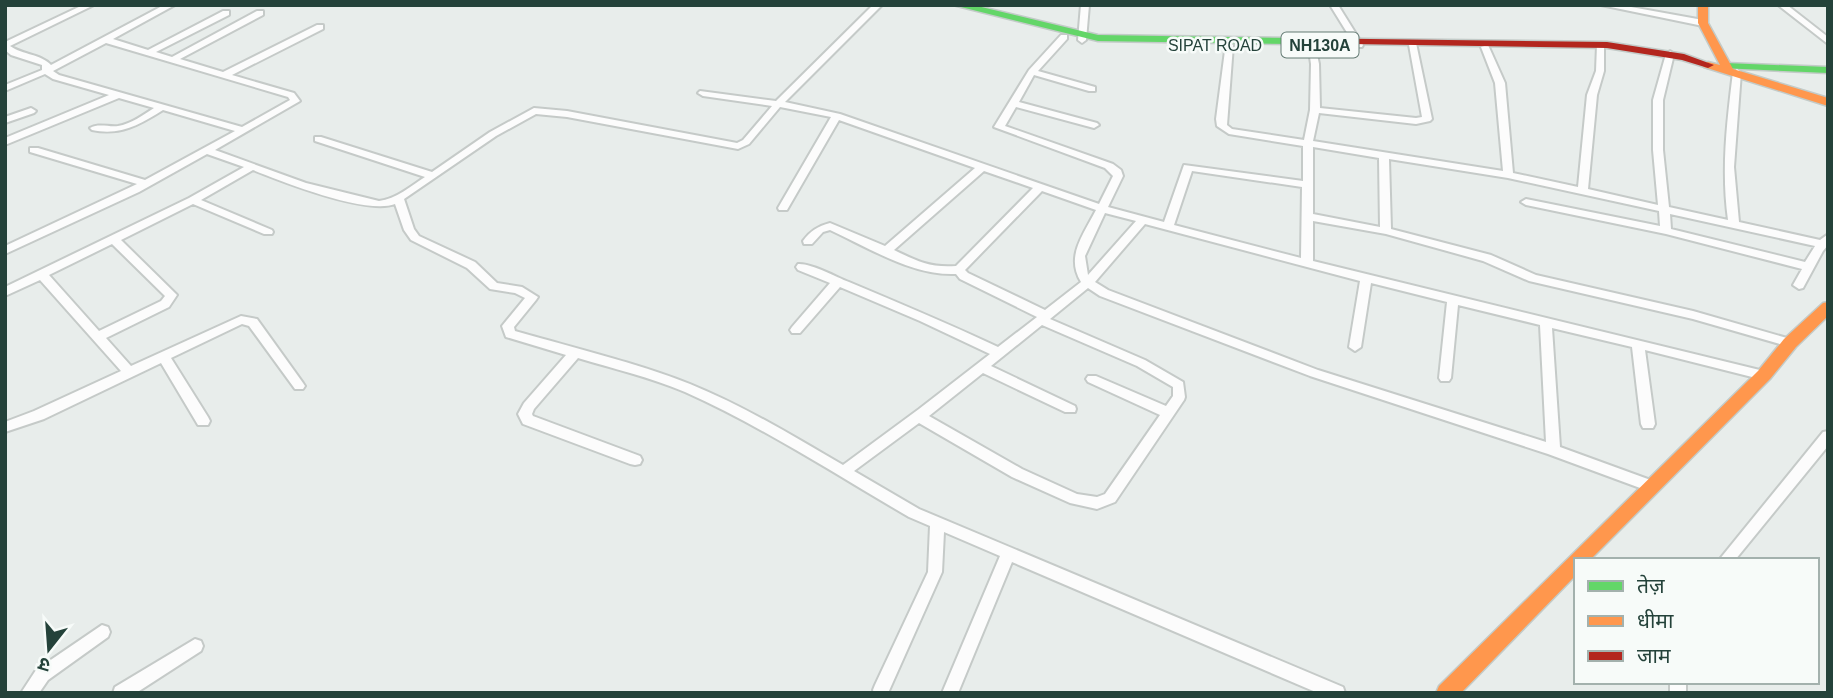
<svg xmlns="http://www.w3.org/2000/svg" width="1833" height="698" font-family="Arial,'Noto Sans Devanagari',sans-serif">
	<style>
		.lines { fill: none; stroke-linecap: round; stroke-linejoin: round }
		.street-casing { stroke: #c5cac8; stroke-width: 4 }
		.fast-casing { stroke: #c3cbc8; stroke-width: 3 }
		.slow-casing { stroke: #c3cbc8; stroke-width: 3 }
		.jam-casing { stroke: #c3cbc8; stroke-width: 3 }
		.street { fill: #fcfcfc; fill-rule: evenodd }
		.fast { fill: #63d668; fill-rule: evenodd }
		.slow { fill: #ff974d; fill-rule: evenodd }
		.jam { fill: #b3261e; fill-rule: evenodd }
		.labels { text-anchor: middle; dominant-baseline: central; stroke-width: 5; stroke-linejoin: round; paint-order: stroke }
		.far-street-label { font-size: 16px; fill: #24423a; stroke: #f7fbf9 }
		.shield { fill: #f7fbf9; stroke: #637a73; stroke-width: 2 }
		.shield-label { font-size: 16px; font-weight: bold; fill: #24423a }
	</style>
	<rect width="100%" height="100%" fill="#e8edeb"/>
	<g class="lines">
		<g class="street-casing">
			<path id="street" d="M83,5H94L10,46C23,55 41,54 51,65L164,5H175L113,39L148,50L223,11H229V15L156,52L172,57L257,11H263V15L180,59L223,72L317,25H323V29L232,75L294,93L300,101L215,150L306,183L379,201C396,199 411,186 425,177L315,141V137H321L432,172L490,132L534,108L567,111L737,143L743,140L772,106L703,96L698,93L700,91L776,101L873,5H882L785,102L840,114L1099,204L1113,176L1105,168L994,127L1029,70L1061,35H1067V39L1038,71L1095,87V91H1089L1034,75L1019,102L1097,123L1099,125L1094,128L1016,107L1005,126L1113,164L1121,170L1123,176L1108,207L1164,222L1184,165L1303,181V146L1229,134L1217,126L1216,119L1226,43L1233,45L1227,125L1232,129L1304,140L1310,110L1311,64L1308,43L1315,45L1319,64L1320,108L1416,118L1422,117L1409,45L1416,43L1432,119L1430,121L1416,124L1319,113L1313,141L1503,171L1495,83L1481,47L1488,45L1505,83L1513,173L1578,187L1587,95L1596,71L1597,45L1604,43V71L1597,95L1588,189L1658,205L1653,150V100L1666,54L1670,51L1674,54L1663,100V150L1669,207L1728,220C1721,170 1727,121 1733,72L1737,69L1741,72L1734,167L1739,222L1820,240L1827,235L1828,245L1823,251L1803,288L1799,289L1793,285L1802,269L1666,234L1526,205L1521,202L1526,199L1660,226L1659,211L1508,178L1389,159L1391,229L1491,255L1536,275L1693,311L1794,340L1796,343L1794,346L1790,347L1693,319L1529,281L1483,261L1386,234L1313,221V261L1768,372L1770,375L1768,378L1764,380L1645,350L1655,424L1653,428H1643L1641,424L1632,347L1552,328L1560,447L1656,482L1658,486L1656,490L1651,492L1548,454L1310,376L1100,296L1088,288L1050,319L1145,360L1183,382L1185,397L1184,400L1115,502L1097,509L1070,503L1012,477L919,423L854,471L919,509L1343,687L1345,693H1318L1012,562L958,693H942L1000,556L944,532L942,572L888,693H874L873,690L875,685L928,572L930,526L909,517C835,474 763,427 685,392C650,377 614,369 578,358L534,409L532,414L533,416L640,456L642,460L640,464L635,465L630,464L523,424L518,414L524,403L566,355L506,337L502,326L525,298L515,293L490,289L467,268L411,240L404,230L395,204C366,215 283,182 253,170L201,200L272,230L273,232L272,234H264L193,204L121,240L177,295L169,307L106,338L131,366L241,316L257,319L303,383L305,386L303,389H295L249,326L242,324L171,358L208,417L210,421L208,425H198L161,363L44,419L5,432V422L34,411L121,371L40,280L5,296V287L189,198L244,167L207,154L139,192L5,254V246L137,184L30,152V148H38L145,180L235,131L163,110C139,125 120,136 92,130L90,128C98,123 108,127 118,126C131,124 143,115 154,108L119,98L5,145V138L109,95L53,79L45,74L5,91V85L42,70V65L11,55L5,50V42ZM106,43L288,97L290,100L242,127L59,75L53,71ZM780,107L831,117L778,208L779,210H787L839,120L975,168L885,246L830,223C818,226 810,231 803,241L804,244H812L823,232L830,230C869,248 913,276 956,274L960,279L1037,317L998,347C949,324 899,303 849,282C836,277 811,263 798,264L796,267L798,270L830,283L792,327L790,330L792,333H800L840,287L920,321L990,354L919,409L843,465C793,436 744,406 690,384C634,362 574,348 515,331L514,327L536,300L538,297L522,287L497,283L475,262L419,236L414,229L404,199L496,136L536,114L567,117L738,149L749,144ZM1313,147L1379,158L1380,227L1313,214ZM984,171L1033,188L956,266C930,268 917,261 894,250ZM1192,171L1302,187L1301,258L1174,225ZM1042,191L1096,210C1084,234 1065,256 1081,282L1045,310L968,273L965,270ZM1105,213L1136,221L1088,275L1085,256ZM1670,214L1815,246L1805,262L1671,229ZM1145,224L1360,281L1349,347L1355,351L1361,347L1371,283L1447,302L1439,378L1441,381H1449L1451,378L1458,305L1540,325L1546,442L1318,370L1108,290L1095,282ZM112,244L165,296L161,301L99,331L49,275ZM1042,325L1137,366L1173,387V396L1166,406L1096,376H1088L1086,379L1088,382L1160,415L1105,494L1097,497L1077,494L1022,469L929,416L983,373L1065,412H1075L1076,409L1075,406L991,366Z
				M1081,5H1089L1086,40L1082,43L1078,40Z
				M1330,5H1338L1363,45L1362,47H1356Z
				M1601,5H1620L1703,20L1707,23L1703,26Z
				M1778,5H1787L1828,37V44Z
				M31,108L36,111L34,113L5,123V117Z
				M1828,431V446L1735,560H1719L1823,432Z
				M102,625L108,627L110,632L108,637L48,680L39,693H21L36,670Z
				M195,639L201,641L203,646L201,651L136,693H113L115,687Z
				M1670,682H1686V693H1670Z"/>
		</g>
		<g class="fast-casing">
			<path id="fast" d="M953,5H973L1098,35L1292,38L1298,41L1292,44L1098,41Z
				M1725,63L1828,67V73L1721,68V64Z"/>
		</g>
		<g class="slow-casing">
			<path id="slow" d="M1698,5H1708V23L1733,69L1828,98V106L1704,67L1702,65L1708,62L1720,65L1698,23Z
				M1828,302V316L1796,347L1770,379L1590,560H1576V575L1461,693H1436L1439,686L1758,371L1784,339L1823,303Z"/>
		</g>
		<g class="jam-casing">
			<path id="jam" d="M1292,38L1607,42L1684,54L1714,65L1708,68L1682,60L1607,48L1288,43V39Z"/>
		</g>
		<use href="#street" class="street"/>
		<use href="#fast" class="fast"/>
		<use href="#slow" class="slow"/>
		<use href="#jam" class="jam"/>
	</g>
	<g class="labels">
		<g class="far-street-label">
			<text x="1215" y="45">SIPAT ROAD</text>
		</g>
		<rect class="shield" x="1281.5" y="32.5" width="77" height="25" rx="5"/>
		<g class="shield-label">
			<text x="1320" y="45">NH130A</text>
		</g>
	</g>
	<rect width="1833" height="698" fill="none" stroke="#24423a" stroke-width="14"/>
	<rect x="1574" y="558" width="245" height="126" fill="#f7fbf9" stroke="#a3b1ad" stroke-width="2"/>
	<rect x="1588" y="581" width="35" height="10" fill="#63d668" stroke="#a3b1ad" stroke-width="2"/>
	<text x="1637" y="593" font-size="21" fill="#24423a">तेज़</text>
	<rect x="1588" y="616" width="35" height="10" fill="#ff974d" stroke="#a3b1ad" stroke-width="2"/>
	<text x="1637" y="628" font-size="21" fill="#24423a">धीमा</text>
	<rect x="1588" y="651" width="35" height="10" fill="#b3261e" stroke="#a3b1ad" stroke-width="2"/>
	<text x="1637" y="663" font-size="21" fill="#24423a">जाम</text>
	<g transform="translate(49 649) rotate(197)" stroke="#f7fbf9" stroke-width="5" paint-order="stroke">
	<path d="M0-5L12 26L0 18L-12 26Z" fill="#24423a"/>
	<text y="-10" font-size="19" font-weight="bold" text-anchor="middle" fill="#24423a">उ</text>
	</g>
</svg>
